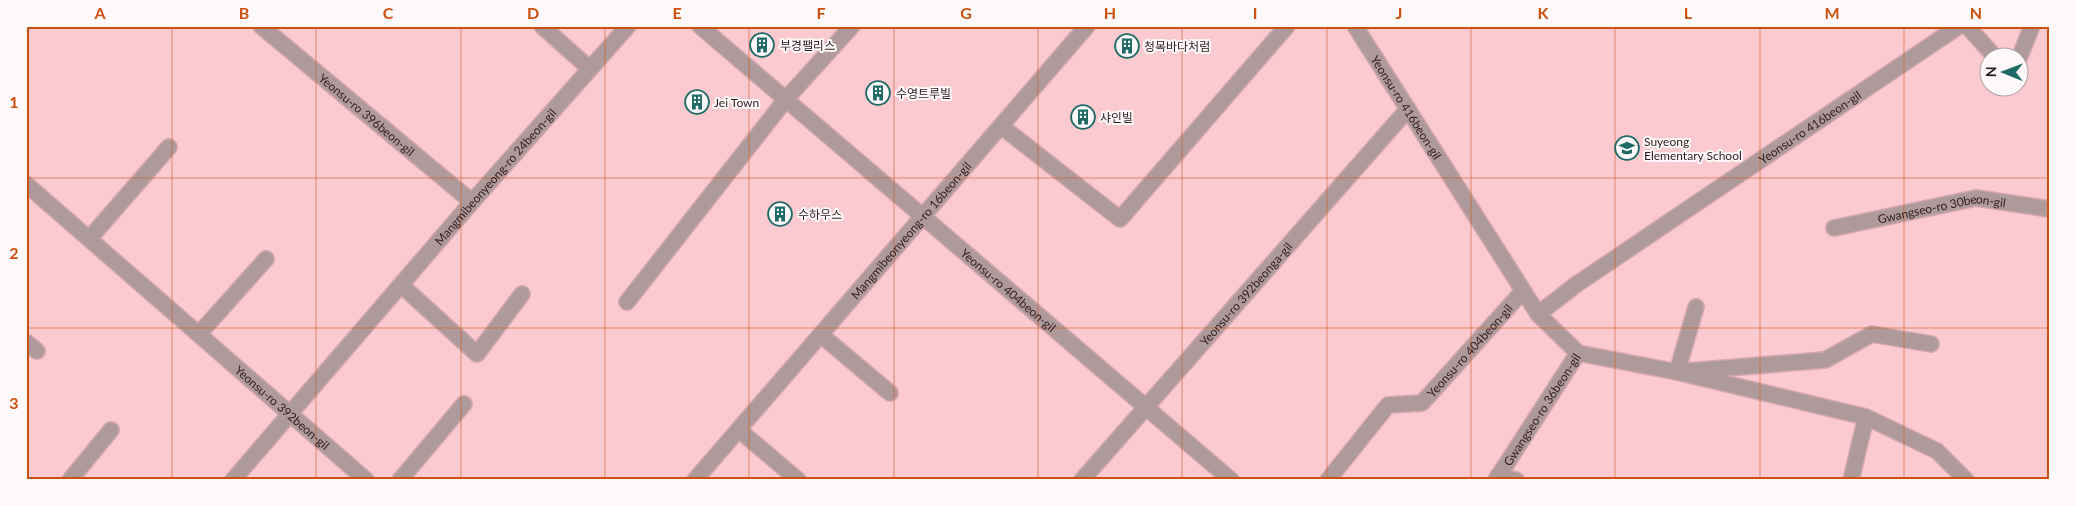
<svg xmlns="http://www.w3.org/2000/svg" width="2076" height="506" font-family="Lato,'Noto Sans KR',sans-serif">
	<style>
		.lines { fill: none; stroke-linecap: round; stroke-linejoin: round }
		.service-casing { stroke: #d2a7ad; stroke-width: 18 }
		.minor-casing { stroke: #d2a7ad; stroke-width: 18 }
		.service { stroke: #ae999b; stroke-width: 15 }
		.minor { stroke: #ae999b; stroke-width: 15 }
		.grid { fill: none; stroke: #cc500f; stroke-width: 1; stroke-opacity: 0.55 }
		.labels { text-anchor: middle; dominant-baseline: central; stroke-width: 4; stroke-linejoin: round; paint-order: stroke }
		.poi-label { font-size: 12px; fill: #2f1d20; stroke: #fdf8f9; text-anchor: start }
		.street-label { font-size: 12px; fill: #2f1d20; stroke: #fdf8f9 }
		.neatline { fill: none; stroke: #cc500f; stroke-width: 2 }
		.grid-label { font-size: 16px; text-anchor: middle; font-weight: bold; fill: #cc500f }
	</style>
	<rect width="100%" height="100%" fill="#fbcad0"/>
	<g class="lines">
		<g class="service-casing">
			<g id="service">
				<path id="s1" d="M261,26L472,202"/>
				<path d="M542,26L590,69"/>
				<path d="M1967,26L1996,58"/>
				<path d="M2016,58L2020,56L2032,26"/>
				<path d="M1001,126L1120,219L1287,26"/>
				<path id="s2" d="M1834,228L1976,198L2050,209"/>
				<path d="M89,239L169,147"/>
				<path d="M401,285L477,354L522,294"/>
				<path d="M627,302L786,99L852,26"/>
				<path d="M1696,307L1677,372L1825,360L1872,334L1931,344"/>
				<path d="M199,334L266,259"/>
				<path d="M821,335L890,393"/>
				<path d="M26,342L37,351"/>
				<path d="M739,430L798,480"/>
				<path d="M70,480L111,430"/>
				<path d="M400,480L464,404"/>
				<path id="s3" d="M1328,480L1388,405L1422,403L1523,291"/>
			</g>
		</g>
		<g class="minor-casing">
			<g id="minor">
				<path id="s4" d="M700,26L1231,480"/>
				<path id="s5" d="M1355,26L1538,314L1578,353"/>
				<path id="s6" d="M26,184L366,480"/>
				<path id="s7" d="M1538,314L1577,284L1959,26"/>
				<path d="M1578,353L1677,372L1866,417L1937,451L1966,480"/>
				<path d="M1498,476L1516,480"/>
				<path id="s8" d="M233,480L472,202L628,26"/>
				<path id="s9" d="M695,480L1087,26"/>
				<path id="s10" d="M1082,480L1408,109"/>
				<path id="s11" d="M1496,480L1578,353"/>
				<path d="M1851,480L1866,417"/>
			</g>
		</g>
		<use href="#service" class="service"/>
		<use href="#minor" class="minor"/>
	</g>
	<path class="grid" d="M172,26V480M316,26V480M461,26V480M605,26V480M749,26V480M894,26V480M1038,26V480M1182,26V480M1327,26V480M1471,26V480M1615,26V480M1760,26V480M1904,26V480M26,178H2050M26,328H2050"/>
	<defs>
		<g id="building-ring" transform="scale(1.25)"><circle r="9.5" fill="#fdf8f9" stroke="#1e6a66" stroke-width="1.5"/><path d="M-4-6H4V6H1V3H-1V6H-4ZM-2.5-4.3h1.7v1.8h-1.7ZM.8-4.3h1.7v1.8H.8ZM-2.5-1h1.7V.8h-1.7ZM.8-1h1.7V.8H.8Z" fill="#1e6a66"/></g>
		<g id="school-ring" transform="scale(1.25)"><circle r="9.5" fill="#fdf8f9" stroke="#1e6a66" stroke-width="1.5"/><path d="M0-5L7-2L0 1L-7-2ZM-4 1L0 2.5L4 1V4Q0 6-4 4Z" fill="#1e6a66"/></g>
	</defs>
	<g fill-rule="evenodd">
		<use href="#building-ring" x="762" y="45"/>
		<use href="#building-ring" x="1127" y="46"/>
		<use href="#building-ring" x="878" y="93"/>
		<use href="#building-ring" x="697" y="102"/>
		<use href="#building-ring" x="1083" y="117"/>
		<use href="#school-ring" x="1627" y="148"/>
		<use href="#building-ring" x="780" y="214"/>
	</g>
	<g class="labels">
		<g class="poi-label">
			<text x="780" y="45">부경팰리스</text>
			<text x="1144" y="46">청목바다처럼</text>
			<text x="896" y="93">수영트루빌</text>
			<text x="714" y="102">Jei Town</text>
			<text x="1100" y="117">샤인빌</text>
			<text x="1644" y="141">Suyeong<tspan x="1644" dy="14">Elementary School</tspan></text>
			<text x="798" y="214">수하우스</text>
		</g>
		<g class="street-label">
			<text stroke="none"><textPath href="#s5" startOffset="96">Yeonsu-ro 416beon-gil</textPath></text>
			<text stroke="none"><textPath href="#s1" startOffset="138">Yeonsu-ro 396beon-gil</textPath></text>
			<text stroke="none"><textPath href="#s7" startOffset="330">Yeonsu-ro 416beon-gil</textPath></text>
			<text stroke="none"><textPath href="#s8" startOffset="401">Mangmibeonyeong-ro 24beon-gil</textPath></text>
			<text stroke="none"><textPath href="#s2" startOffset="110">Gwangseo-ro 30beon-gil</textPath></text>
			<text stroke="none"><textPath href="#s9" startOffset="330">Mangmibeonyeong-ro 16beon-gil</textPath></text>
			<text stroke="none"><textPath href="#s4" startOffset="406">Yeonsu-ro 404beon-gil</textPath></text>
			<text stroke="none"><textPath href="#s10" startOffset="248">Yeonsu-ro 392beonga-gil</textPath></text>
			<text stroke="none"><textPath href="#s3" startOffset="201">Yeonsu-ro 404beon-gil</textPath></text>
			<text stroke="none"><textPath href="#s6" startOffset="340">Yeonsu-ro 392beon-gil</textPath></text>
			<text stroke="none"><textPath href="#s11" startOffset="84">Gwangseo-ro 36beon-gil</textPath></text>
		</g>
	</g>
	<rect width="2076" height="506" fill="none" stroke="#fdf8f9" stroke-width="55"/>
	<g transform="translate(2004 72) rotate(271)"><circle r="24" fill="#fdf8f9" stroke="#aba0a2"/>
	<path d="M0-4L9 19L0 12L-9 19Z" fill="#1e6a66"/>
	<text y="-8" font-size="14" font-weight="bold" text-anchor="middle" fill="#2f1d20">N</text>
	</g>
	<rect x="28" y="28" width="2020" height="450" class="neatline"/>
	<g class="grid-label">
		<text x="100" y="19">A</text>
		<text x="244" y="19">B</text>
		<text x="388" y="19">C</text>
		<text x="533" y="19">D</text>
		<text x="677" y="19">E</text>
		<text x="821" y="19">F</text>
		<text x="966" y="19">G</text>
		<text x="1110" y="19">H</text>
		<text x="1255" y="19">I</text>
		<text x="1399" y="19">J</text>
		<text x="1543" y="19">K</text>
		<text x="1688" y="19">L</text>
		<text x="1832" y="19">M</text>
		<text x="1976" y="19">N</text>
		<text x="14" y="108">1</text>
		<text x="14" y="259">2</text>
		<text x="14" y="409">3</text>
	</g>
</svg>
